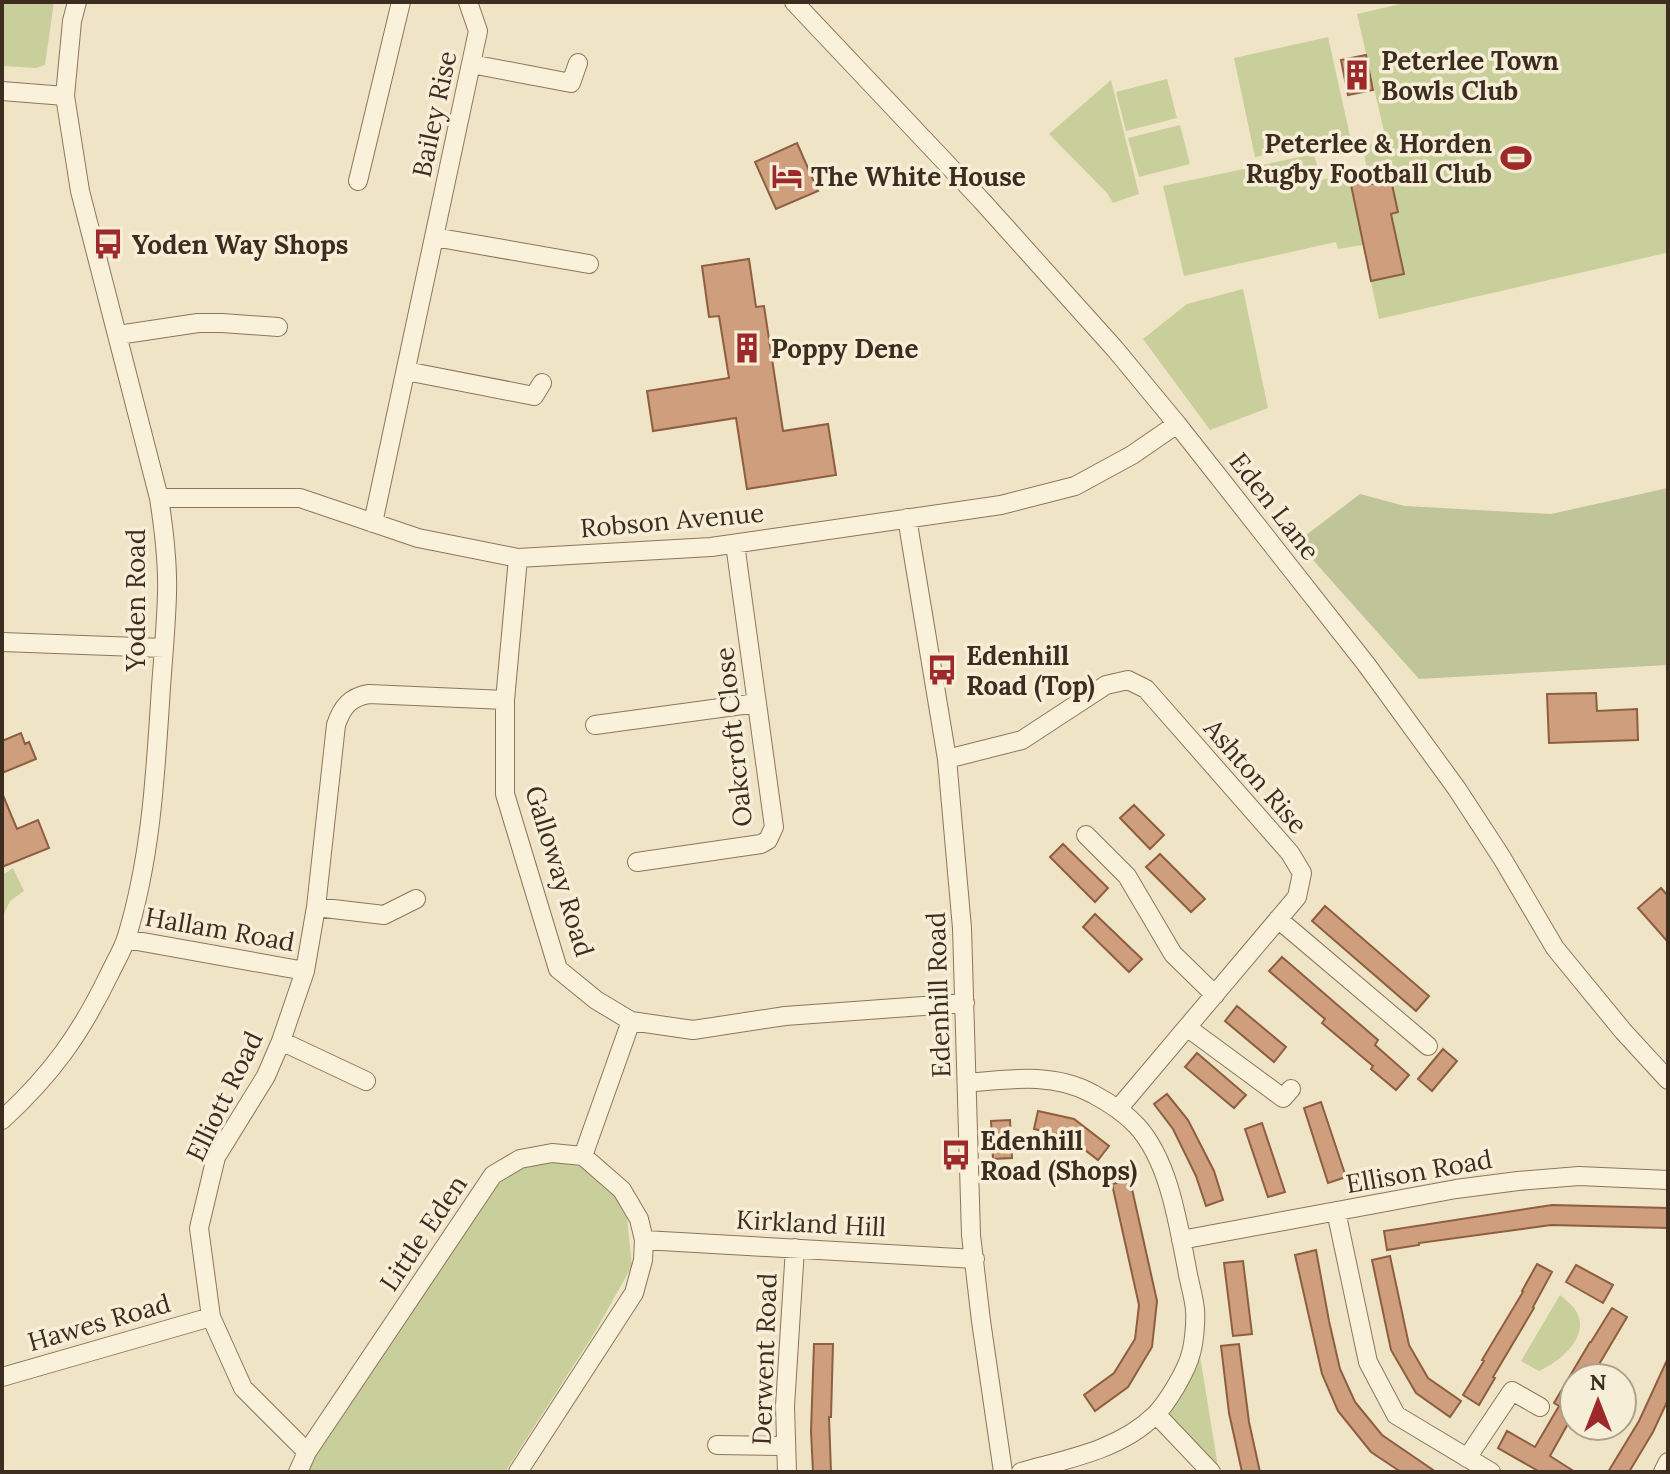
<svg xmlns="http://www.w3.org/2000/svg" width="1670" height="1474" font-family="Lora,serif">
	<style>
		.green { fill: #c9cf9a }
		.cemetery { fill: #bfc499 }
		.building { fill: #cf9e7c; stroke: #8d5e40; stroke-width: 2 }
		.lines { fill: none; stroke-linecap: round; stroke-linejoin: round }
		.minor-casing { stroke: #8d755b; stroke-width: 20 }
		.minor { stroke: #faf1db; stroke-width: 18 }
		.labels { text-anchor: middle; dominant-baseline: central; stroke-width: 7; stroke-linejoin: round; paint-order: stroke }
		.poi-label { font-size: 26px; font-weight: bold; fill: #3d2d20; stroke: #f7eed7; text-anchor: start }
		.street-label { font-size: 26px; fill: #3d2d20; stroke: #f7eed7 }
	</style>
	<rect width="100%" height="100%" fill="#f0e4c7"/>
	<path class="green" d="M2,2H54L45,65L36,68L2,66Z
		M1409,2H1668V262L1666,253L1379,319L1363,245L1338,249L1336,242L1184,276L1163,186L1314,154L1321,180L1367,169L1362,146L1386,140L1357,14Z
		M1328,37L1350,136L1255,157L1234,58Z
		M1167,79L1177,118L1126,131L1116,92Z
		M1111,80L1139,194L1113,203L1107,193L1049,134Z
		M1180,125L1190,164L1139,177L1128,138Z
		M1243,289L1268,408L1210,430L1143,339L1187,304Z
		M13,868L24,891L10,901L2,918V875Z
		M551,1159L591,1169L626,1208L632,1266L595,1332L505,1472H304L500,1177L525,1165Z
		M1560,1295C1567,1301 1575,1307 1578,1315C1588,1339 1558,1363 1539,1371L1521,1361Z
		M1199,1350L1218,1467L1166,1418L1168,1408Z"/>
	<path class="cemetery" d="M1668,488V665L1419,679L1297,542L1360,494L1405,506L1551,514Z"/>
	<path class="building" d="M1366,55L1373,90L1348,95L1341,60Z
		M797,143L818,191L776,209L755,162Z
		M1371,176L1372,184L1391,180L1398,212L1391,214L1404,274L1371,281L1350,180Z
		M749,259L756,307L764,306L783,431L828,424L836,475L747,489L736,418L653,431L647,391L729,378L719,316L709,317L702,266Z
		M1596,693L1597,711L1637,709L1638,740L1549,743L1547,694Z
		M21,733L25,744L29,742L36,759L2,773V741Z
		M2,793L17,829L38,820L49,848L2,867Z
		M1134,805L1164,835L1150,849L1120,818Z
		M1063,844L1108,888L1095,902L1050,857Z
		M1160,854L1205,899L1191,912L1146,867Z
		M1661,888L1668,896V942L1638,908Z
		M1325,906L1429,996L1416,1011L1312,921Z
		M1095,914L1142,959L1129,972L1083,927Z
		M1282,957L1378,1040L1375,1045L1409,1075L1396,1090L1371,1069L1373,1066L1322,1023L1325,1019L1269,971Z
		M1237,1006L1286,1047L1274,1062L1225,1021Z
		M1443,1049L1457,1061L1432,1091L1418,1079Z
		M1197,1053L1246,1095L1234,1108L1185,1067Z
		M1167,1094L1188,1120L1214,1171L1223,1200L1206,1206L1196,1176L1173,1129L1154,1104Z
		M1321,1102L1346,1177L1328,1183L1304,1108Z
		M1038,1111L1074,1119L1109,1146L1098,1160L1068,1137L1034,1129Z
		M1010,1120L1012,1158L993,1159L991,1121Z
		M1262,1123L1285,1192L1268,1197L1245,1129Z
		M1130,1180L1157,1301L1152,1347L1128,1387L1095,1411L1084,1395L1114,1373L1135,1339L1139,1305L1112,1184Z
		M1552,1205L1668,1208V1228L1551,1225L1419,1243V1245L1387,1250L1384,1231Z
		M1316,1250L1329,1321L1340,1369L1355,1402L1382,1435L1436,1472H1401L1371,1452L1338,1411L1322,1374L1295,1255Z
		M1390,1256L1409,1345L1428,1378L1461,1401L1450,1417L1416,1393L1391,1350L1372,1260Z
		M1243,1261L1252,1334L1233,1336L1224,1263Z
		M1537,1264L1552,1272L1533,1307L1534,1308L1493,1377L1495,1378L1479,1405L1463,1395L1484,1361L1482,1360L1523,1292L1522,1291Z
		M1576,1265L1613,1285L1603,1303L1566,1282Z
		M1612,1308L1627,1317L1591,1378H1574V1413L1550,1456L1575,1472H1540L1498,1448L1507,1431L1535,1447L1559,1406L1554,1403L1590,1342H1591Z
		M814,1344H833L831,1417H829L831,1472H813L811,1431Z
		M1239,1344L1249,1422L1260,1472H1242L1229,1413L1221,1346Z
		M1668,1358V1400L1653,1432L1629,1472H1608L1639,1421Z"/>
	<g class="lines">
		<g class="minor-casing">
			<path id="minor" d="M794,2L982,201L1115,349L1177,424L1366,664L1457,789L1502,858L1555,948L1623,1031L1668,1080
				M471,64L571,83L578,63
				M2,91L65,96
				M358,181L401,2
				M434,237L589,264
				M118,335L198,323H222L278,327
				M406,371L534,396L542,383
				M159,498H300L418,538L518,558L711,547L1001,505L1075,486L1132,455L1177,424
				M907,518L947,759L962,928L971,1235L981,1321L1003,1472
				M373,523L478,31L468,2
				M518,558L505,700V794L558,969L596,1000L631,1021L693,1030L785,1016L965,1003
				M2,642L164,648
				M595,725L757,703
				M947,759L1022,740L1106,685L1128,680L1146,689L1290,853L1302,873L1297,897L1118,1109
				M1086,835L1127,876L1173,954L1215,995
				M637,862L761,844L768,840L774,827L735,544
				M316,907L384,915L416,899
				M1278,919L1428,1046
				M126,939L305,971
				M1188,1028L1283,1098L1291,1089
				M281,1041L366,1081
				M967,1083C1009,1079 1054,1072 1093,1094C1108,1102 1125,1113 1137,1126C1169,1161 1178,1223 1187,1269C1189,1282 1194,1297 1195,1310C1196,1321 1194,1343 1191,1353C1187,1370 1167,1404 1154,1416C1119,1450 1067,1459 1021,1472
				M2,1120C51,1075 80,1035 109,975C115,962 123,950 127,936C150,860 155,782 160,703C162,667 166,631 167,594C168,562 164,530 159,498L80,191L65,96L72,21L77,2
				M583,1156L631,1021
				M1336,1211L1368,1362L1396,1415L1491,1472
				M644,1240L975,1259
				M1181,1240L1456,1189L1518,1181L1579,1176L1668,1180
				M2,1377L211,1317
				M1156,1414L1211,1472
				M717,1445L786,1446
				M307,1452L243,1388L211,1317L199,1228L216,1157L266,1076L281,1041L305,971L316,907L336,725C342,707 350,697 369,694L505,700
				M1467,1458L1512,1391L1540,1407
				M298,1472L307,1452L493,1175L520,1159L552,1153L583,1156L622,1190L639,1219L644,1240L643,1260L634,1293L518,1472
				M787,1472L785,1406L795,1248
				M1663,1472L1668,1462"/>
		</g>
		<use href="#minor" class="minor"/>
	</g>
	<defs>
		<g id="building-bare" transform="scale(2.4)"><path d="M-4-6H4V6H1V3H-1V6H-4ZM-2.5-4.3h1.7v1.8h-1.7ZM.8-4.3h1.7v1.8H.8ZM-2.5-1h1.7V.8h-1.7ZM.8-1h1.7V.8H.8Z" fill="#9e292b" stroke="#f7eed7" stroke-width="2.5" paint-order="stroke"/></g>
		<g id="stadium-bare" transform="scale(2.4)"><path d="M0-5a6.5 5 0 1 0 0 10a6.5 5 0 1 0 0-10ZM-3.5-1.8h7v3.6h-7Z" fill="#9e292b" stroke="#f7eed7" stroke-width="2.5" paint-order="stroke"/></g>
		<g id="hotel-bare" transform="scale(2.4)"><path d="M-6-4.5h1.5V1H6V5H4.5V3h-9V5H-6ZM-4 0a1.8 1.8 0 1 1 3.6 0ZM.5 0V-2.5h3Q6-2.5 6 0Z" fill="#9e292b" stroke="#f7eed7" stroke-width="2.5" paint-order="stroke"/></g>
		<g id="bus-bare" transform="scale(2.4)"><path d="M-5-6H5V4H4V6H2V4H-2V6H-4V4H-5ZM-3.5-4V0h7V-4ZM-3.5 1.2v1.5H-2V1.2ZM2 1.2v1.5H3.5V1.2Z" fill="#9e292b" stroke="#f7eed7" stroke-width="2.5" paint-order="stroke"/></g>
	</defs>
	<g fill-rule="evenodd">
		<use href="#building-bare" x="1357" y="75"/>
		<use href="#stadium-bare" x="1516" y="158"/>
		<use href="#hotel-bare" x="787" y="176"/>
		<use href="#bus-bare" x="108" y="244"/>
		<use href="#building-bare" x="747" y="348"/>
		<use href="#bus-bare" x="942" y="670"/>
		<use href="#bus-bare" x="956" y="1155"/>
	</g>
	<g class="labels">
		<g class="poi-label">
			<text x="1381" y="60">Peterlee Town<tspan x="1381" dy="30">Bowls Club</tspan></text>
			<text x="1492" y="143" text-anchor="end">Peterlee &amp; Horden<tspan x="1492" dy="30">Rugby Football Club</tspan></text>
			<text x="811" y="176">The White House</text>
			<text x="132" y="244">Yoden Way Shops</text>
			<text x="771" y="348">Poppy Dene</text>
			<text x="966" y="655">Edenhill<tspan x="966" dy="30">Road (Top)</tspan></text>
			<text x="980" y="1140">Edenhill<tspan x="980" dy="30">Road (Shops)</tspan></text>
		</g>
		<g class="street-label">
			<text transform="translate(434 114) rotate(-78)">Bailey Rise</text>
			<text transform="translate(1275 506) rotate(52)">Eden Lane</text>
			<text transform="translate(672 520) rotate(-5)">Robson Avenue</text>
			<text transform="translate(135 600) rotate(-90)">Yoden Road</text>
			<text transform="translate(733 737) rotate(-96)">Oakcroft Close</text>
			<text transform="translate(1256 776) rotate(49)">Ashton Rise</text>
			<text transform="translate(560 871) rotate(73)">Galloway Road</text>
			<text transform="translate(220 929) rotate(10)">Hallam Road</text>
			<text transform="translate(938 995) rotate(-92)">Edenhill Road</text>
			<text transform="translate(224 1096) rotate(-64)">Elliott Road</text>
			<text transform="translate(1419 1171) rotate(-10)">Ellison Road</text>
			<text transform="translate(811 1223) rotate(3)">Kirkland Hill</text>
			<text transform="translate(423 1233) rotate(-56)">Little Eden</text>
			<text transform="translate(99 1322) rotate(-16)">Hawes Road</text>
			<text transform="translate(764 1359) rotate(-88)">Derwent Road</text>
		</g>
	</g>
	<rect width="1670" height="1474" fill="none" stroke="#3d2d20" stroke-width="8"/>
	<g transform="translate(1598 1402)"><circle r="38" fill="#f7eed7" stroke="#ada18e" stroke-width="2"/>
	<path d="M0-6L14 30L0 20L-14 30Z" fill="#9e292b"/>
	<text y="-12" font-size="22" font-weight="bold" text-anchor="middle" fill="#3d2d20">N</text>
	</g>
</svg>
